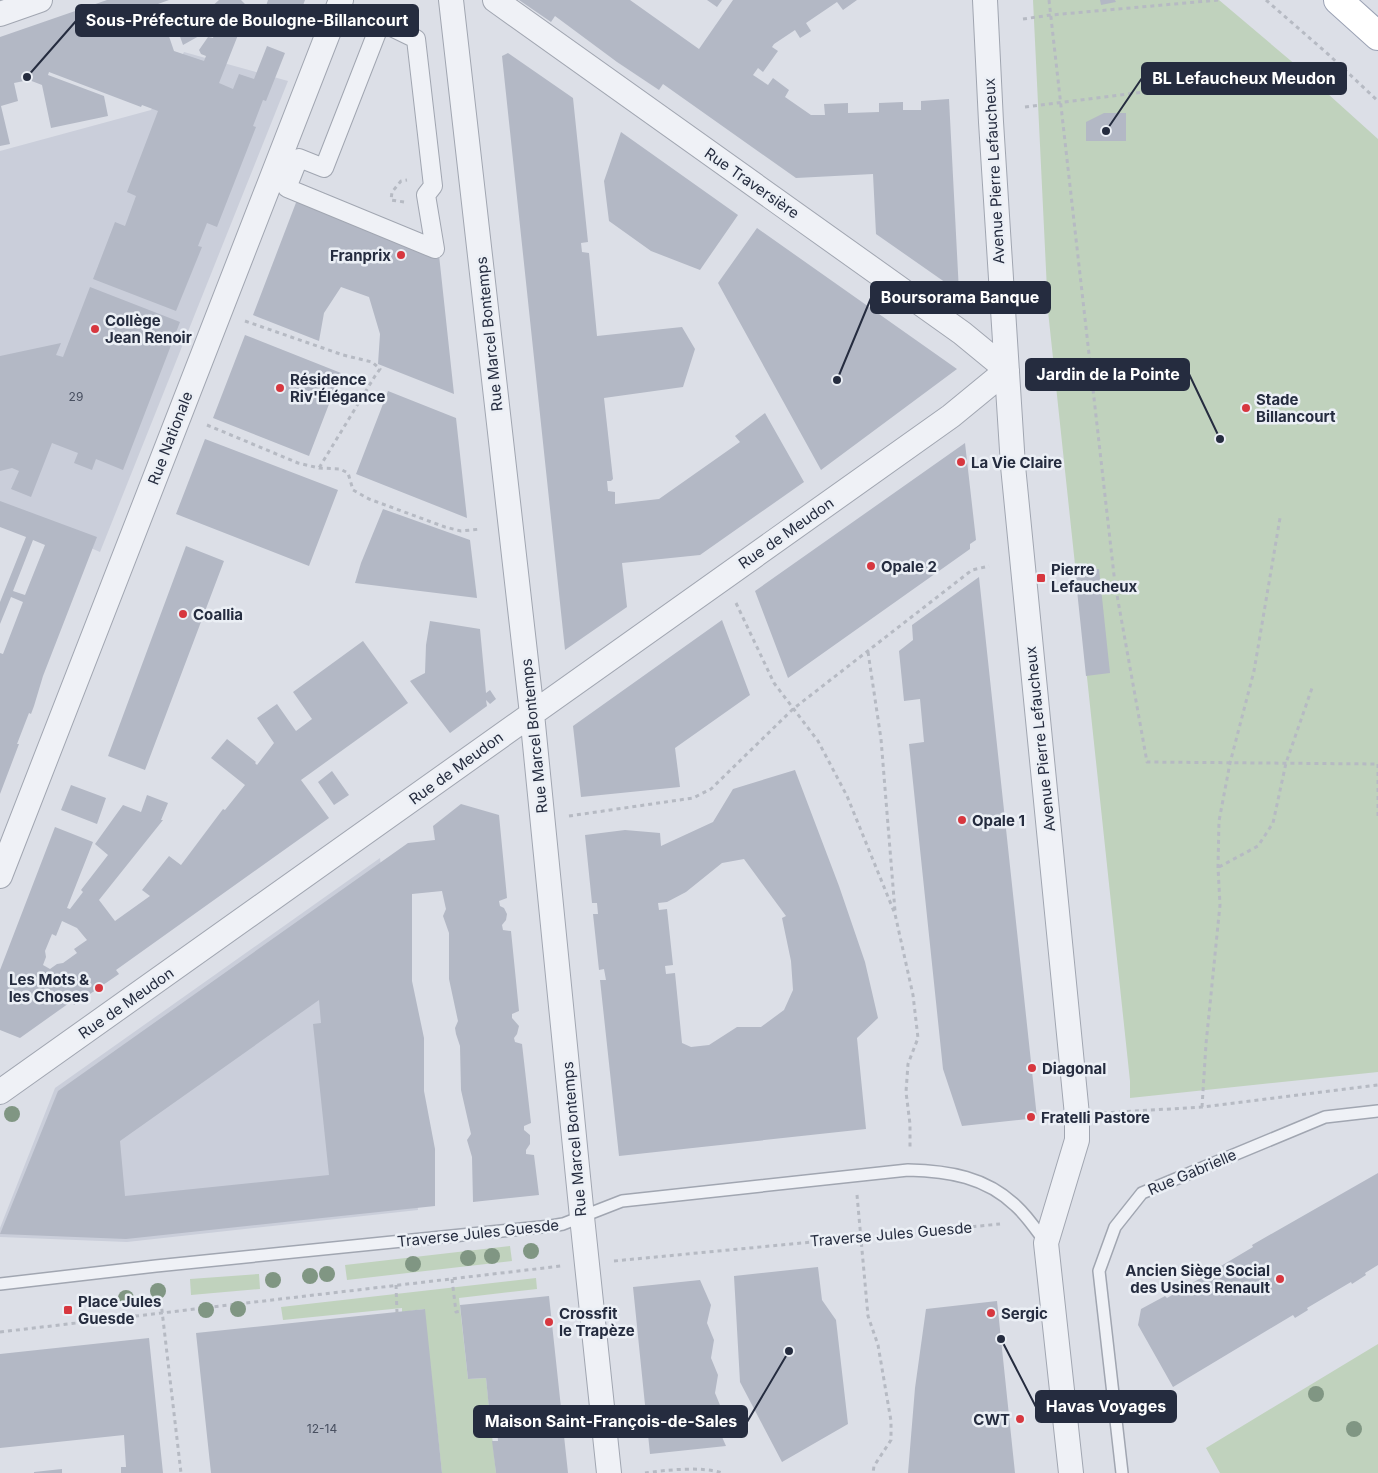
<svg xmlns="http://www.w3.org/2000/svg" width="1378" height="1473" font-family="Inter,sans-serif">
	<style>
		.built { fill: #caceda }
		.green { fill: #c0d2bd }
		.building { fill: #b3b8c5; fill-rule: evenodd }
		.lines { fill: none; stroke-linecap: round; stroke-linejoin: round }
		.service-casing { stroke: #a1a6b1; stroke-width: 14 }
		.pedestrian-casing { stroke: #a1a6b1; stroke-width: 20 }
		.minor-casing { stroke: #a1a6b1; stroke-width: 26 }
		.primary-casing { stroke: #9ba2b4; stroke-width: 30 }
		.path { stroke: #b6bac3; stroke-width: 3; stroke-dasharray: 4 4; stroke-linecap: butt }
		.service { stroke: #eff1f6; stroke-width: 11 }
		.pedestrian { stroke: #eff1f6; stroke-width: 18 }
		.minor { stroke: #eff1f6; stroke-width: 24 }
		.primary { stroke: #fff; stroke-width: 28 }
		.tree { fill: #809683 }
		.poi-dot { fill: #d7373f; stroke: #ebeff5; stroke-width: 2 }
		.labels { text-anchor: middle; dominant-baseline: central; stroke-width: 5; stroke-linejoin: round; paint-order: stroke }
		.number-label { font-size: 12px; fill: #484f60 }
		.street-label { font-size: 15px; fill: #252c3f; stroke: #ebeff5 }
		.poi-label { font-size: 15px; font-weight: bold; fill: #252c3f; stroke: #ebeff5; text-anchor: start }
		.leader { fill: none; stroke: #252c3f; stroke-width: 2 }
		.callout-dot { fill: #252c3f; stroke: #ebeff5; stroke-width: 2 }
		.callout { fill: #252c3f; stroke: #252c3f; stroke-width: 2 }
		.callout-label { font-size: 16px; text-anchor: middle; font-weight: bold; fill: #fff }
	</style>
	<rect width="100%" height="100%" fill="#dcdfe7"/>
	<path class="built" d="M184,52L288,81L100,552L0,508V151L151,110Z
		M380,858L418,1210L127,1242L0,1237V1228L55,1088Z"/>
	<path class="green" d="M1033,0H1219L1297,66L1378,139V1072L1130,1098V1081L1048,311Z
		M510,1246L512,1261L347,1280L345,1265Z
		M259,1274L260,1289L191,1295L190,1279Z
		M536,1278L537,1289L459,1298L468,1379L486,1378L496,1473H442L424,1309L402,1312V1308L283,1320L281,1307Z
		M1378,1344V1473H1220L1206,1448Z"/>
	<path class="building" d="M107,0H169L158,4L174,51L204,61L206,56L201,54L199,50L208,37L213,38L217,26L183,45L178,31L212,11L210,8L219,0H241L258,17L238,35L219,83L233,89L239,74L254,79L267,46L285,53L266,101L263,100L253,126L256,127L217,227L207,223L198,246L202,247L176,311L93,279L115,222L125,226L136,196L127,192L158,111L142,105L141,107L49,72L48,75L104,96L108,116L51,128L42,85L29,80L14,83L18,101L1,106L10,144L0,146V37Z
		M268,0H305L296,24L264,12Z
		M519,0H630L699,49L733,0H857L843,10L837,2L806,23L811,31L800,38L795,30L774,44L772,47L778,51L763,72L758,68L753,75L768,85L773,78L789,90L785,97L811,115H825L824,104L848,103V113L879,112V103L903,102V110H921V101L949,99L959,292L876,234L873,174L796,178L663,84L659,90L617,62L555,16L551,22Z
		M707,0H722L717,7Z
		M1100,0H1115L1116,2L1101,5Z
		M508,53L573,98L588,242L581,243L582,252L589,253L597,336L682,327L695,349L683,387L604,398L613,479L611,481H607L608,491L615,492V504L659,499L740,442L735,436L765,413L804,482L700,555L622,563L627,607L565,650L502,56Z
		M1104,113H1126V141H1086V122Z
		M621,132L738,215L700,270L651,251L609,221L604,181Z
		M297,200L439,255L454,394L378,364L380,334L369,297L341,287L324,313L319,341L253,315Z
		M757,228L957,369L821,470L718,283Z
		M90,287L180,322L123,470L96,459L92,470L74,463L78,453L52,443L31,497L11,489L19,471L12,468L0,471V356L61,343L56,355L63,357Z
		M245,335L341,373L309,456L213,418Z
		M388,391L456,418L467,518L356,474Z
		M205,439L338,490L309,566L176,514Z
		M965,443L976,540L970,544V549L788,678L755,591Z
		M0,501L97,537L43,676L34,706L31,714L29,713L17,744H19L0,794V653L3,654L23,602L11,597L0,624V602L26,537L0,527ZM33,540L45,545L25,595L13,591Z
		M383,509L470,540L477,598L355,583L361,563Z
		M186,546L224,561L145,770L108,756Z
		M1099,569L1110,673L1086,676L1075,571Z
		M979,577L1037,1118L962,1126L943,1069L909,744L924,742L920,699L904,701L899,651L913,640L912,625Z
		M722,620L750,695L675,748L680,787L581,797L573,726Z
		M430,621L480,629L486,693L490,690L496,699L490,704L486,700L487,706L450,733L410,681L425,673L426,645Z
		M363,641L408,703L301,780L329,818L116,970L119,974L74,1005L72,1001L20,1038L0,1030V970L55,827L93,842L67,908L70,909L83,892L81,890L108,855L95,844L123,805L141,812L147,795L168,803L161,820H163L99,900L115,921L150,896L142,890L169,856L181,865L223,809L225,810L245,785L211,758L227,739L256,762L255,763L257,765L274,743L257,718L277,704L296,731L312,719L293,692ZM62,921L77,928L87,940L74,949L77,953L63,963L57,964L50,969L43,965L46,957L45,951L52,934L56,936Z
		M795,770L839,886L865,962L878,1018L857,1038L866,1129L619,1156L600,980H606L604,969L599,970L593,914H598L597,903H592L585,835L625,830L660,833L661,846L713,822L733,789ZM744,859L786,916L782,918L791,961L793,990L784,1010L761,1027H737L709,1045L691,1047L682,1043L675,973L666,974L665,966L673,965L667,909L659,910L658,903L667,902L686,892L722,863Z
		M332,771L349,795L334,805L318,782Z
		M71,785L106,798L97,824L61,810Z
		M461,804L499,815L507,898L499,901L500,906L504,908L507,914L506,920L502,925L503,930L511,931L519,1011L512,1014V1018L519,1026L517,1034L514,1038L515,1042L522,1044L531,1123L524,1126V1130L530,1135V1144L526,1150V1154L534,1155L539,1195L473,1202L472,1157L467,1140L471,1134L461,1090L460,1046L456,1034L455,1028L458,1021L449,979V933L443,916L446,909L442,891L412,894V981L424,1038V1091L435,1149V1206L126,1239L0,1234L58,1091L408,843L435,840L433,826ZM319,1000L321,1023L313,1024L329,1175L125,1196L120,1141Z
		M1378,1173V1265L1365,1273L1366,1275L1352,1284L1351,1282L1307,1308L1308,1310L1295,1318L1293,1315L1173,1387L1138,1325L1141,1309L1165,1296L1167,1298L1253,1247L1252,1245Z
		M818,1267L822,1300L836,1320L848,1424L782,1462L740,1382L734,1276Z
		M700,1280L711,1305L707,1323L714,1340L711,1358L718,1375L715,1393L722,1410L719,1430L726,1446L650,1454L633,1287Z
		M549,1296L568,1473H496L492,1441H498L497,1429H491L486,1378L468,1379L460,1305Z
		M997,1301L1015,1473H908L915,1388L926,1309Z
		M425,1309L442,1473H211L196,1333Z
		M149,1338L163,1473H121V1467H126L124,1435L0,1448V1354Z
		M62,1469V1473H34V1472Z"/>
	<g class="lines">
		<g class="service-casing">
			<path id="service" d="M0,1284L156,1266L551,1226L563,1224L622,1201L908,1170C949,1171 986,1177 1016,1206C1028,1217 1037,1231 1046,1243
				M1122,1473L1099,1271L1115,1227L1142,1193L1325,1117L1378,1111"/>
		</g>
		<g class="pedestrian-casing">
			<path id="pedestrian" d="M381,22L416,39L433,186L426,195L435,249L287,188L299,158L324,168Z"/>
		</g>
		<g class="minor-casing">
			<path id="minor" d="M451,0L532,714L582,1217L609,1473
				M495,0L962,333L1007,370
				M985,0L991,122L1013,466L1077,1115V1140L1046,1243L1071,1473
				M0,14L40,0
				M0,876L341,0
				M0,1092L951,416L1007,370"/>
		</g>
		<g class="primary-casing">
			<path id="primary" d="M1338,0L1378,36"/>
		</g>
		<path class="path" d="M1049,0L1115,584L1147,762L1377,764
			M1266,0L1329,55L1378,101
			M1023,19L1051,15L1219,0
			M1025,107L1342,67
			M404,202L391,200L392,192L401,181L407,180
			M245,321L343,355L372,362L380,369L375,376L319,468
			M207,425L298,463L319,468L340,469L348,473L353,490L369,499L445,527L461,531L481,529
			M736,603L774,683L818,741L847,796L895,914L913,995L918,1038L908,1064L906,1092L910,1124V1147
			M868,652L881,739L895,911
			M1378,764V818
			M569,816L693,798L711,789L793,709L972,570L989,566
			M1219,867L1258,846L1273,823L1286,763L1312,688
			M1202,1107L1206,1044L1220,905L1218,867L1219,821L1230,763L1254,671L1280,518
			M1103,1113L1202,1107L1378,1085
			M857,1195L868,1316L878,1345L891,1421V1440L874,1466L873,1473
			M614,1261L1000,1224
			M452,1279L456,1312L461,1311
			M159,1285L181,1473
			M396,1285L397,1313
			M0,1332L561,1266
			M645,1473C666,1470 702,1466 722,1473"/>
		<use href="#service" class="service"/>
		<use href="#pedestrian" class="pedestrian"/>
		<use href="#minor" class="minor"/>
		<use href="#primary" class="primary"/>
	</g>
	<g class="tree">
		<circle cx="12" cy="1114" r="8"/>
		<circle cx="531" cy="1251" r="8"/>
		<circle cx="492" cy="1256" r="8"/>
		<circle cx="468" cy="1258" r="8"/>
		<circle cx="413" cy="1264" r="8"/>
		<circle cx="327" cy="1274" r="8"/>
		<circle cx="310" cy="1276" r="8"/>
		<circle cx="273" cy="1280" r="8"/>
		<circle cx="158" cy="1291" r="8"/>
		<circle cx="126" cy="1298" r="8"/>
		<circle cx="238" cy="1309" r="8"/>
		<circle cx="206" cy="1310" r="8"/>
		<circle cx="1316" cy="1394" r="8"/>
		<circle cx="1354" cy="1429" r="8"/>
	</g>
	<g class="poi-dot">
		<circle cx="401" cy="255" r="5"/>
		<circle cx="95" cy="329" r="5"/>
		<circle cx="280" cy="388" r="5"/>
		<circle cx="1246" cy="408" r="5"/>
		<circle cx="961" cy="462" r="5"/>
		<circle cx="871" cy="566" r="5"/>
		<rect x="1036" y="573" width="10" height="10" rx="2.5"/>
		<circle cx="183" cy="614" r="5"/>
		<circle cx="962" cy="820" r="5"/>
		<circle cx="99" cy="988" r="5"/>
		<circle cx="1032" cy="1068" r="5"/>
		<circle cx="1031" cy="1117" r="5"/>
		<circle cx="1280" cy="1279" r="5"/>
		<rect x="63" y="1305" width="10" height="10" rx="2.5"/>
		<circle cx="991" cy="1313" r="5"/>
		<circle cx="549" cy="1322" r="5"/>
		<circle cx="1020" cy="1419" r="5"/>
	</g>
	<g class="labels">
		<g class="number-label">
			<text x="76" y="396">29</text>
			<text x="322" y="1428">12-14</text>
		</g>
		<g class="street-label">
			<text transform="translate(994 171) rotate(-93)">Avenue Pierre Lefaucheux</text>
			<text transform="translate(752 183) rotate(35)">Rue Traversière</text>
			<text transform="translate(489 334) rotate(-96)">Rue Marcel Bontemps</text>
			<text transform="translate(170 438) rotate(-69)">Rue Nationale</text>
			<text transform="translate(786 533) rotate(-35)">Rue de Meudon</text>
			<text transform="translate(534 736) rotate(-96)">Rue Marcel Bontemps</text>
			<text transform="translate(1040 739) rotate(-96)">Avenue Pierre Lefaucheux</text>
			<text transform="translate(456 768) rotate(-36)">Rue de Meudon</text>
			<text transform="translate(126 1003) rotate(-35)">Rue de Meudon</text>
			<text transform="translate(574 1139) rotate(-95)">Rue Marcel Bontemps</text>
			<text transform="translate(1192 1172) rotate(-23)">Rue Gabrielle</text>
			<text transform="translate(478 1233) rotate(-6)">Traverse Jules Guesde</text>
			<text transform="translate(891 1234) rotate(-5)">Traverse Jules Guesde</text>
		</g>
		<g class="poi-label">
			<text x="391" y="255" text-anchor="end">Franprix</text>
			<text x="105" y="320">Collège<tspan x="105" dy="17">Jean Renoir</tspan></text>
			<text x="290" y="379">Résidence<tspan x="290" dy="17">Riv'Élégance</tspan></text>
			<text x="1256" y="399">Stade<tspan x="1256" dy="17">Billancourt</tspan></text>
			<text x="971" y="462">La Vie Claire</text>
			<text x="881" y="566">Opale 2</text>
			<text x="1051" y="569">Pierre<tspan x="1051" dy="17">Lefaucheux</tspan></text>
			<text x="193" y="614">Coallia</text>
			<text x="972" y="820">Opale 1</text>
			<text x="89" y="979" text-anchor="end">Les Mots &amp;<tspan x="89" dy="17">les Choses</tspan></text>
			<text x="1042" y="1068">Diagonal</text>
			<text x="1041" y="1117">Fratelli Pastore</text>
			<text x="1270" y="1270" text-anchor="end">Ancien Siège Social<tspan x="1270" dy="17">des Usines Renault</tspan></text>
			<text x="78" y="1301">Place Jules<tspan x="78" dy="17">Guesde</tspan></text>
			<text x="559" y="1313">Crossfit<tspan x="559" dy="17">le Trapèze</tspan></text>
			<text x="1001" y="1313">Sergic</text>
			<text x="1010" y="1419" text-anchor="end">CWT</text>
		</g>
	</g>
	<path class="leader" d="M27 77L76 21M1106 131L1142 78M837 380L871 298M1220 439L1189 374M1001 1339L1036 1407M789 1351L747 1422"/>
	<g class="callout-dot">
		<circle cx="27" cy="77" r="5"/>
		<circle cx="1106" cy="131" r="5"/>
		<circle cx="837" cy="380" r="5"/>
		<circle cx="1220" cy="439" r="5"/>
		<circle cx="1001" cy="1339" r="5"/>
		<circle cx="789" cy="1351" r="5"/>
	</g>
	<g class="callout">
		<rect x="76" y="5" width="342" height="31" rx="5"/>
		<rect x="1142" y="63" width="204" height="31" rx="5"/>
		<rect x="871" y="282" width="179" height="31" rx="5"/>
		<rect x="1026" y="359" width="163" height="31" rx="5"/>
		<rect x="1036" y="1391" width="140" height="31" rx="5"/>
		<rect x="474" y="1406" width="273" height="31" rx="5"/>
	</g>
	<g class="callout-label">
		<text x="247" y="26">Sous-Préfecture de Boulogne-Billancourt</text>
		<text x="1244" y="84">BL Lefaucheux Meudon</text>
		<text x="960" y="303">Boursorama Banque</text>
		<text x="1108" y="380">Jardin de la Pointe</text>
		<text x="1106" y="1412">Havas Voyages</text>
		<text x="611" y="1427">Maison Saint-François-de-Sales</text>
	</g>
</svg>
